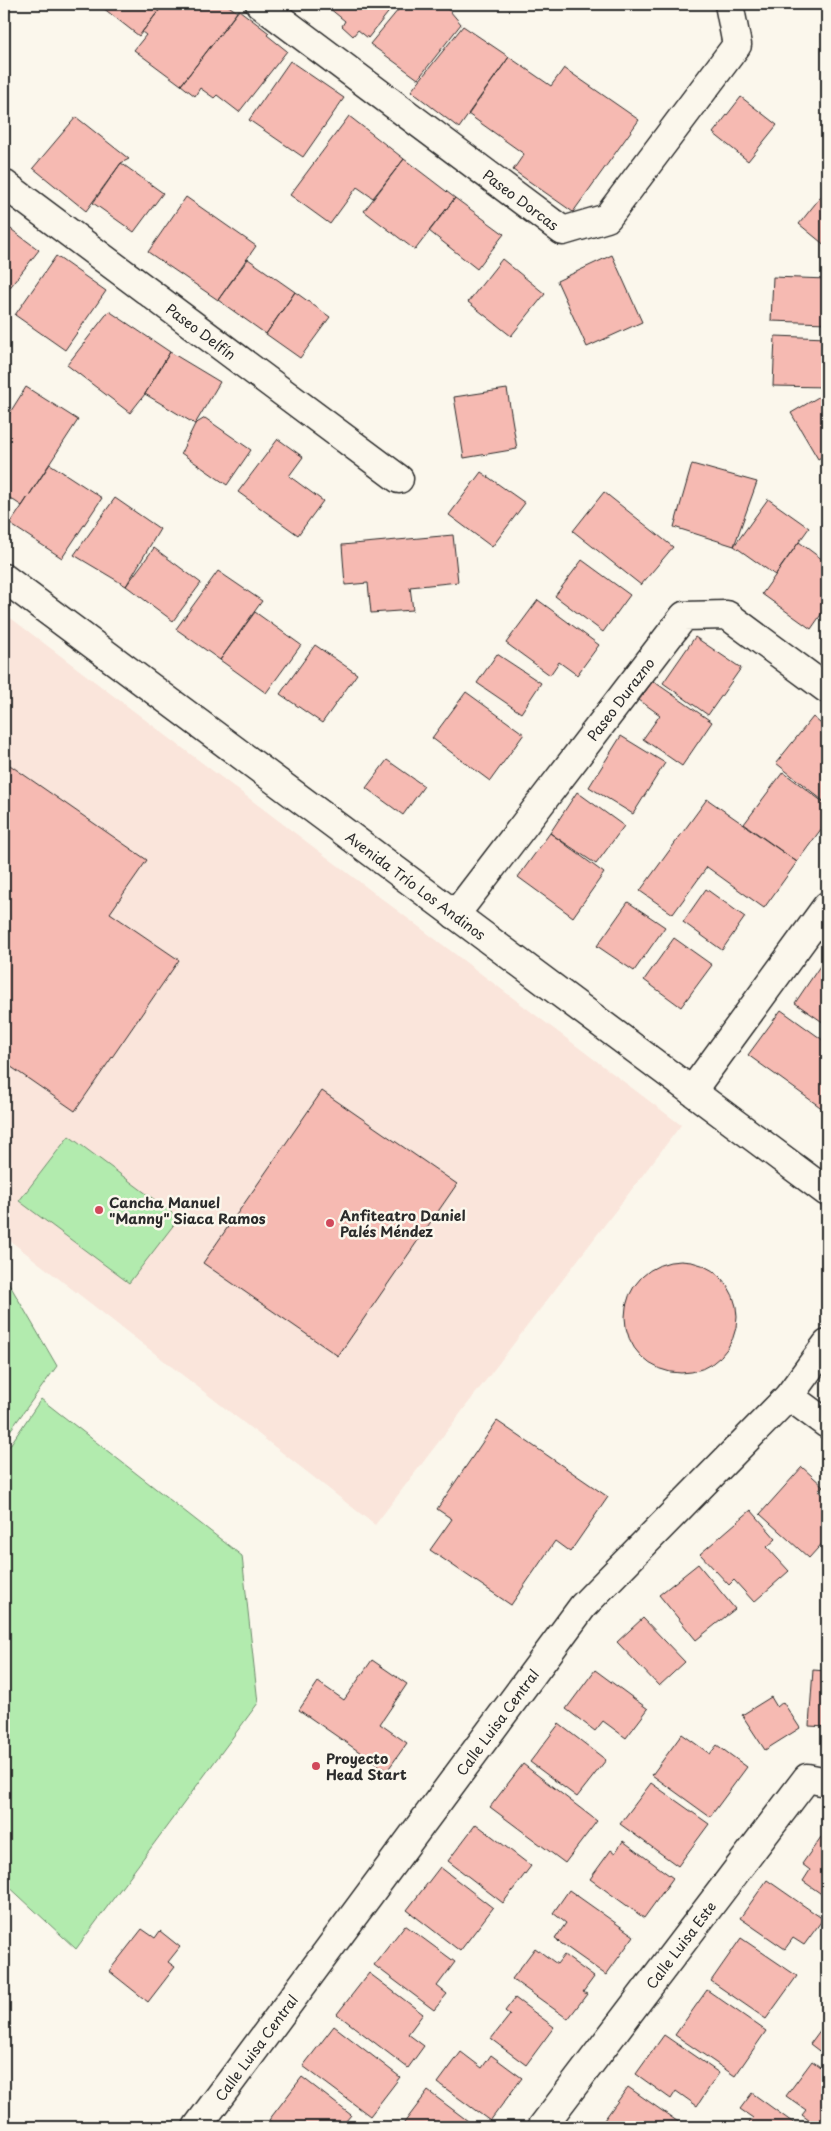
<svg xmlns="http://www.w3.org/2000/svg" width="831" height="2131" font-family="'Playpen Sans',sans-serif">
	<style>
		.built { fill: #fae5db }
		.green { fill: #b2ebae; stroke: #6e8b6c }
		.building { fill: #f6bab2; stroke: #2b2b2b }
		.lines { fill: none; stroke-linecap: round; stroke-linejoin: round }
		.street-casing { stroke: #2b2b2b; stroke-width: 31 }
		.secondary-casing { stroke: #2b2b2b; stroke-width: 31 }
		.street { stroke: #fbf7ec; stroke-width: 28 }
		.secondary { stroke: #fbf7ec; stroke-width: 28 }
		.poi-dot { fill: #d1495b; stroke: #fbf7ec; stroke-width: 2 }
		.labels { text-anchor: middle; dominant-baseline: central; stroke-width: 5; stroke-linejoin: round; paint-order: stroke }
		.street-label { font-size: 14px; fill: #2b2b2b; stroke: #fbf7ec }
		.poi-label { font-size: 14px; font-weight: bold; fill: #2b2b2b; stroke: #fbf7ec; text-anchor: start }
	</style>
	<rect width="100%" height="100%" fill="#fbf7ec"/>
	<filter id="ink" filterUnits="userSpaceOnUse"><feTurbulence type="fractalNoise" baseFrequency=".02" numOctaves="2"/><feDisplacementMap in="SourceGraphic" scale="10" xChannelSelector="R" yChannelSelector="G"/><feConvolveMatrix kernelMatrix="1 2 1 2 8 2 1 2 1" color-interpolation-filters="sRGB"/></filter>
	<g filter="url(#ink)">
		<path class="built" d="M4,613L681,1125L375,1525L4,1236Z"/>
		<path class="green" d="M69,1136L179,1218L129,1283L19,1201Z
			M4,1275L57,1366L4,1439Z
			M41,1399L242,1556L258,1703L76,1949L4,1882V1454Z"/>
		<path class="building" d="M98,4H164L139,36Z
			M164,4H226L237,12L181,85L134,50L146,35L142,32Z
			M324,4H395L368,38L358,30L353,36L342,26L345,21Z
			M403,4H440L450,11L461,24L418,79L370,44Z
			M239,10L269,33L267,35L287,51L239,112L217,95L214,98L200,88L195,96L181,85Z
			M463,26L509,57L459,128L411,91Z
			M509,57L551,86L564,68L639,120L573,212L513,170L524,154L468,114Z
			M290,61L344,98L303,157L249,120Z
			M4,77L10,81L4,99Z
			M741,97L777,125L748,161L713,133Z
			M349,116L404,159L373,198L357,187L330,224L290,195Z
			M76,117L129,159L121,163L86,211L33,168Z
			M404,159L455,198L415,250L364,211Z
			M121,163L163,193L134,232L93,203Z
			M827,189V247L799,224Z
			M186,197L256,246L218,300L148,252Z
			M455,198L504,234L477,269L429,231Z
			M4,224L39,250L8,290L4,287Z
			M612,255L642,322L587,347L557,281Z
			M56,256L106,291L65,350L15,315Z
			M248,259L295,292L266,334L218,300Z
			M502,259L545,294L511,336L468,302Z
			M773,277L827,279V323L771,321Z
			M295,292L330,317L300,358L266,334Z
			M109,311L170,352L145,394L130,413L67,365Z
			M775,336L827,338V387L773,386Z
			M170,352L220,382L195,424L145,394Z
			M26,387L78,420L22,506L4,494V422Z
			M507,389L517,449L464,458L454,397Z
			M827,392V454L818,459L791,413Z
			M205,418L251,450L227,485L181,453L195,424Z
			M278,439L303,457L289,476L323,501L298,535L238,492Z
			M50,464L102,498L62,558L10,524Z
			M692,464L757,482L734,546L674,527Z
			M481,472L525,503L492,547L449,515Z
			M604,492L673,547L641,585L573,531Z
			M115,498L160,529L126,586L74,555Z
			M768,499L809,528L775,575L734,546Z
			M453,535L458,582L410,587L413,610L371,613L368,583L345,585L342,545Z
			M799,542L827,563V606L811,629L762,594Z
			M154,548L201,583L173,621L126,586Z
			M582,560L630,595L603,632L555,596Z
			M218,571L262,601L220,660L176,629Z
			M538,600L599,645L577,675L559,662L550,675L506,643Z
			M255,612L301,645L266,693L220,660Z
			M695,637L741,668L708,715L663,683Z
			M315,645L357,674L322,723L280,694Z
			M497,654L541,683L521,713L477,683Z
			M653,681L712,722L682,766L643,739L660,715L639,700Z
			M466,692L524,734L490,781L432,738Z
			M813,717L827,729V804L776,763Z
			M621,736L665,763L633,814L589,787Z
			M387,760L424,786L403,815L366,788Z
			M4,761L147,860L110,913L179,960L75,1111L4,1062Z
			M783,772L827,805V821L797,862L744,824Z
			M577,792L624,826L596,864L550,833Z
			M707,799L797,862L764,908L707,867L673,914L640,891Z
			M550,833L604,873L573,917L518,877Z
			M706,889L745,917L722,950L683,922Z
			M628,902L665,927L634,971L597,946Z
			M674,938L712,965L681,1007L644,980Z
			M822,963L827,967V1025L795,1003Z
			M781,1010L827,1043V1103L823,1109L748,1055Z
			M322,1091L457,1184L338,1356L203,1263Z
			M625 1317a56 56 0 1 1 112 0a56 56 0 1 1-112 0Z
			M497,1421L608,1497L570,1552L555,1541L511,1605L430,1550L452,1519L437,1509Z
			M802,1467L823,1486L818,1491L827,1499V1538L809,1558L760,1514Z
			M751,1510L776,1539L767,1547L789,1571L754,1602L734,1580L729,1585L700,1554Z
			M698,1564L735,1609L696,1640L659,1595Z
			M827,1582V1596L821,1591Z
			M643,1618L685,1662L659,1686L617,1642Z
			M372,1660L407,1684L380,1724L407,1743L387,1771L299,1710L318,1682L344,1700Z
			M595,1670L648,1709L626,1738L603,1721L595,1731L566,1709Z
			M813,1670L827,1671V1727L809,1726Z
			M771,1697L777,1707L783,1702L800,1728L765,1750L742,1715Z
			M559,1724L606,1760L577,1797L530,1762Z
			M682,1734L710,1754L717,1745L747,1767L710,1817L652,1775Z
			M523,1764L597,1821L565,1863L490,1807Z
			M651,1783L709,1824L678,1866L620,1824Z
			M476,1824L531,1866L503,1903L448,1861Z
			M821,1837L827,1841V1898L803,1881L810,1870L802,1864Z
			M623,1841L673,1878L644,1918L590,1879L611,1850L615,1853Z
			M440,1867L493,1908L460,1951L407,1910Z
			M767,1880L823,1919L804,1945L793,1938L785,1949L740,1918Z
			M569,1890L634,1936L606,1975L555,1939L566,1923L553,1913Z
			M405,1925L455,1962L437,1986L447,1994L434,2010L374,1965Z
			M142,1929L155,1938L160,1931L180,1947L168,1962L175,1967L148,2002L109,1971Z
			M741,1938L797,1976L766,2019L711,1981Z
			M535,1948L557,1964L564,1955L594,1977L583,1992L587,1994L568,2019L512,1979Z
			M369,1973L423,2014L408,2034L424,2046L408,2068L337,2014Z
			M707,1990L766,2031L735,2076L675,2035Z
			M515,1998L554,2027L526,2065L491,2039L510,2015L505,2011Z
			M827,2021V2057L810,2044Z
			M334,2026L400,2077L370,2116L303,2066Z
			M664,2035L719,2073L697,2106L676,2091L671,2099L636,2074Z
			M461,2052L482,2068L491,2055L522,2078L490,2121L438,2083Z
			M812,2061L827,2072V2127H818L802,2115L806,2110L786,2096Z
			M302,2077L351,2115L341,2127H278L269,2120Z
			M628,2087L684,2126L683,2127H599Z
			M428,2091L476,2127H401Z
			M752,2093L799,2127H746L753,2118L740,2109Z"/>
		<g class="lines">
			<g class="street-casing">
				<g id="street">
					<path id="s1" d="M260,4L563,231L607,218L737,45L729,4"/>
					<path id="s2" d="M4,184L399,479"/>
					<path id="s3" d="M455,915L684,616L727,615L827,689"/>
					<path d="M692,1091L827,906"/>
					<path d="M789,1396L827,1424"/>
					<path id="s4" d="M197,2127L583,1606L789,1396L827,1344"/>
					<path id="s5" d="M542,2127L807,1778L827,1782"/>
				</g>
			</g>
			<g class="secondary-casing">
				<g id="secondary">
					<path id="s6" d="M4,578L827,1192"/>
				</g>
			</g>
			<use href="#street" class="street"/>
			<use href="#secondary" class="secondary"/>
		</g>
	</g>
	<g class="poi-dot">
		<circle cx="99" cy="1210" r="5"/>
		<circle cx="330" cy="1223" r="5"/>
		<circle cx="316" cy="1766" r="5"/>
	</g>
	<g class="labels">
		<g class="street-label">
			<text stroke="none"><textPath href="#s1" startOffset="326">Paseo Dorcas</textPath></text>
			<text stroke="none"><textPath href="#s2" startOffset="246">Paseo Delfín</textPath></text>
			<text stroke="none"><textPath href="#s3" startOffset="272">Paseo Durazno</textPath></text>
			<text stroke="none"><textPath href="#s6" startOffset="514">Avenida Trío Los Andinos</textPath></text>
			<text stroke="none"><textPath href="#s4" startOffset="504">Calle Luisa Central</textPath></text>
			<text stroke="none"><textPath href="#s5" startOffset="229">Calle Luisa Este</textPath></text>
			<text stroke="none"><textPath href="#s4" startOffset="99">Calle Luisa Central</textPath></text>
		</g>
		<g class="poi-label">
			<text x="109" y="1202">Cancha Manuel<tspan x="109" dy="16">"Manny" Siaca Ramos</tspan></text>
			<text x="340" y="1215">Anfiteatro Daniel<tspan x="340" dy="16">Palés Méndez</tspan></text>
			<text x="326" y="1758">Proyecto<tspan x="326" dy="16">Head Start</tspan></text>
		</g>
	</g>
	<rect width="831" height="2131" fill="none" stroke="#fbf7ec" stroke-width="20"/>
	<rect x="10" y="10" width="811" height="2111" fill="none" stroke="#2b2b2b" stroke-width="2" filter="url(#ink)"/>
</svg>
